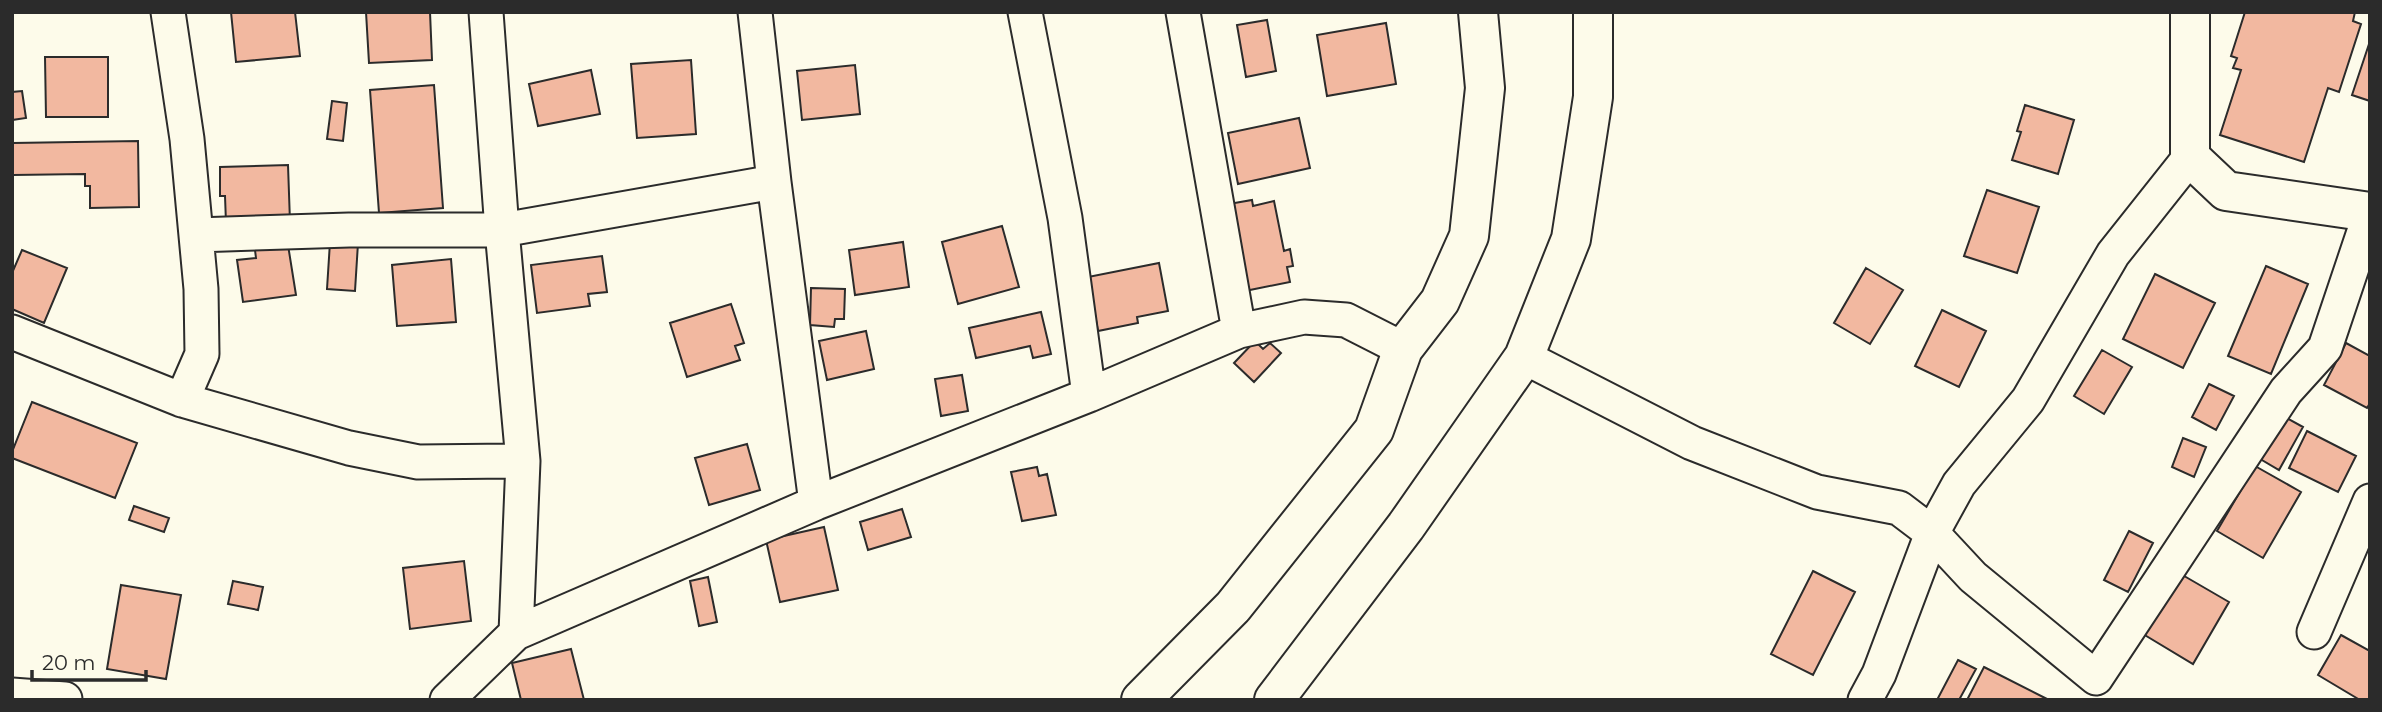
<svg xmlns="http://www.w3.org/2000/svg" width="2382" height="712" font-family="Montserrat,sans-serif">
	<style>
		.building { fill: #f2b8a0; stroke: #2b2b2b; stroke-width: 2 }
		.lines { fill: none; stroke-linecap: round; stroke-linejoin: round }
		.minor-casing { stroke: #2b2b2b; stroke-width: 37 }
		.tertiary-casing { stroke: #2b2b2b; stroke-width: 42 }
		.minor { stroke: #fdfbea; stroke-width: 33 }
		.tertiary { stroke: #fdfbea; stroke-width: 38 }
	</style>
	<rect width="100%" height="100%" fill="#fdfbea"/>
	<path class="building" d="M231,12H295L300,56L236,62Z
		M366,12H430L432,60L369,63Z
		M2245,12H2355L2353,21L2361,24L2339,92L2328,88L2304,162L2220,135L2241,70L2233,68L2237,58L2231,56Z
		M1267,20L1276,71L1246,77L1237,25Z
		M1386,23L1396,84L1327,96L1317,35Z
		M2370,41V101L2352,95Z
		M45,57H108V117H46Z
		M691,60L696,134L637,138L631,64Z
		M855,65L860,114L802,120L797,71Z
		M591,70L600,114L538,126L529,84Z
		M434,85L443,208L379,213L370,90Z
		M22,91L26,118L12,120V92Z
		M332,101L347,103L343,141L327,139Z
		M2025,105L2074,120L2058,174L2012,160L2021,132L2017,131Z
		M1299,118L1310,168L1238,184L1228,133Z
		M138,141L139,207L90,208V186H85V174L13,175V143Z
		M288,165L290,222L226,223L225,196H220V167Z
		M1987,190L2039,207L2017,273L1964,256Z
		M1252,200L1253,206L1274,201L1284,251L1290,249L1293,266L1287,267L1290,282L1240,292L1223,205Z
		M1002,226L1019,287L958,304L942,242Z
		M330,242L358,243L355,291L327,289Z
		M903,242L909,287L855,295L849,250Z
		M288,245L296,295L243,302L237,260L256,258L255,250Z
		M22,250L67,268L44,323L12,309V273Z
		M602,256L607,292L588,294L590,306L537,313L531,265Z
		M451,259L456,322L397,326L392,265Z
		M1159,263L1168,311L1137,317L1138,323L1098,331L1088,277Z
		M2266,266L2308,284L2271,374L2228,356Z
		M1866,268L1903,290L1870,344L1834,323Z
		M2155,274L2215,303L2183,368L2123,339Z
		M811,288L845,289L844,319H835L834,327L810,325Z
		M731,304L744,343L735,346L740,360L687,377L670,323Z
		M1942,310L1986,331L1959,387L1915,366Z
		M1041,312L1051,354L1033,358L1030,346L976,358L969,328Z
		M866,331L874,369L827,380L819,341Z
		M1255,341L1263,349L1270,343L1281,353L1254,382L1234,363Z
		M2346,343L2370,356V403L2367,408L2324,385Z
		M2102,350L2132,367L2104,414L2074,396Z
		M962,375L968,411L941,416L935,379Z
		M2209,384L2234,396L2216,430L2192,417Z
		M32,402L137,443L115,498L12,458V452Z
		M2274,411L2303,427L2279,470L2250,453Z
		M2307,431L2356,456L2338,492L2289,468Z
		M2183,438L2206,447L2194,477L2172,467Z
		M747,444L760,490L709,505L695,458Z
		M2255,466L2301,492L2263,558L2217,531Z
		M1037,467L1039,476L1047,474L1056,515L1022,521L1011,472Z
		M134,506L169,518L164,532L129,520Z
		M902,509L911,537L868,550L860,522Z
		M824,527L838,590L780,602L766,540Z
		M2129,531L2153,543L2128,592L2104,580Z
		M464,561L471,621L410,629L403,568Z
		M1813,571L1855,592L1813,675L1771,654Z
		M2179,573L2229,602L2193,664L2143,634Z
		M708,577L717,622L699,626L690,581Z
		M233,581L263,587L258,610L228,604Z
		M121,585L181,595L166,679L107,669Z
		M2341,635L2370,651V700H2360L2318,675Z
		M571,649L584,700H521L512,663Z
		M1958,660L1976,669L1959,700H1937Z
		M1984,667L2049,700H1967Z"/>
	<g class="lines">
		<g class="minor-casing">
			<path id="minor" d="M168,12L187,139L201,289L202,354L182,400
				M486,12L502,230L523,461L516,633L816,503L1089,395L1239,331L1304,317L1346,320L1403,349
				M755,12L774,182L816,503
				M1025,12L1065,218L1089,395
				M1183,12L1239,331
				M196,235L349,230H502L774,182
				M12,332L182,400L349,448L418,462L523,461
				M1524,357L1692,443L1817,492L1899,508L1932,533L1959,484L2028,400L2113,254L2190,157
				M2314,632L2370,501
				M12,695L65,699
				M447,700L516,633
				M1865,700L1879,674L1932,533L1973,577L2096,678L2286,391L2325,348L2370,214"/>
		</g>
		<g class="tertiary-casing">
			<path id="tertiary" d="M2190,12V157L2226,191L2370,212
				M1141,700L1233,607L1374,430L1403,349L1440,301L1469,236L1485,88L1478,12
				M1274,700L1406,526L1524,357L1571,239L1593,97V12"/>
		</g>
		<use href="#minor" class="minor"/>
		<use href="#tertiary" class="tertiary"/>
	</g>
	<rect width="2382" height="712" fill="none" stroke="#2b2b2b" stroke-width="28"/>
	<path d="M32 670v10h114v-10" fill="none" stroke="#2b2b2b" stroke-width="3.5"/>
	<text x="42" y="670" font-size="21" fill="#2b2b2b" stroke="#fdfbea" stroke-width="5" paint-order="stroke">20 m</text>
</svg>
